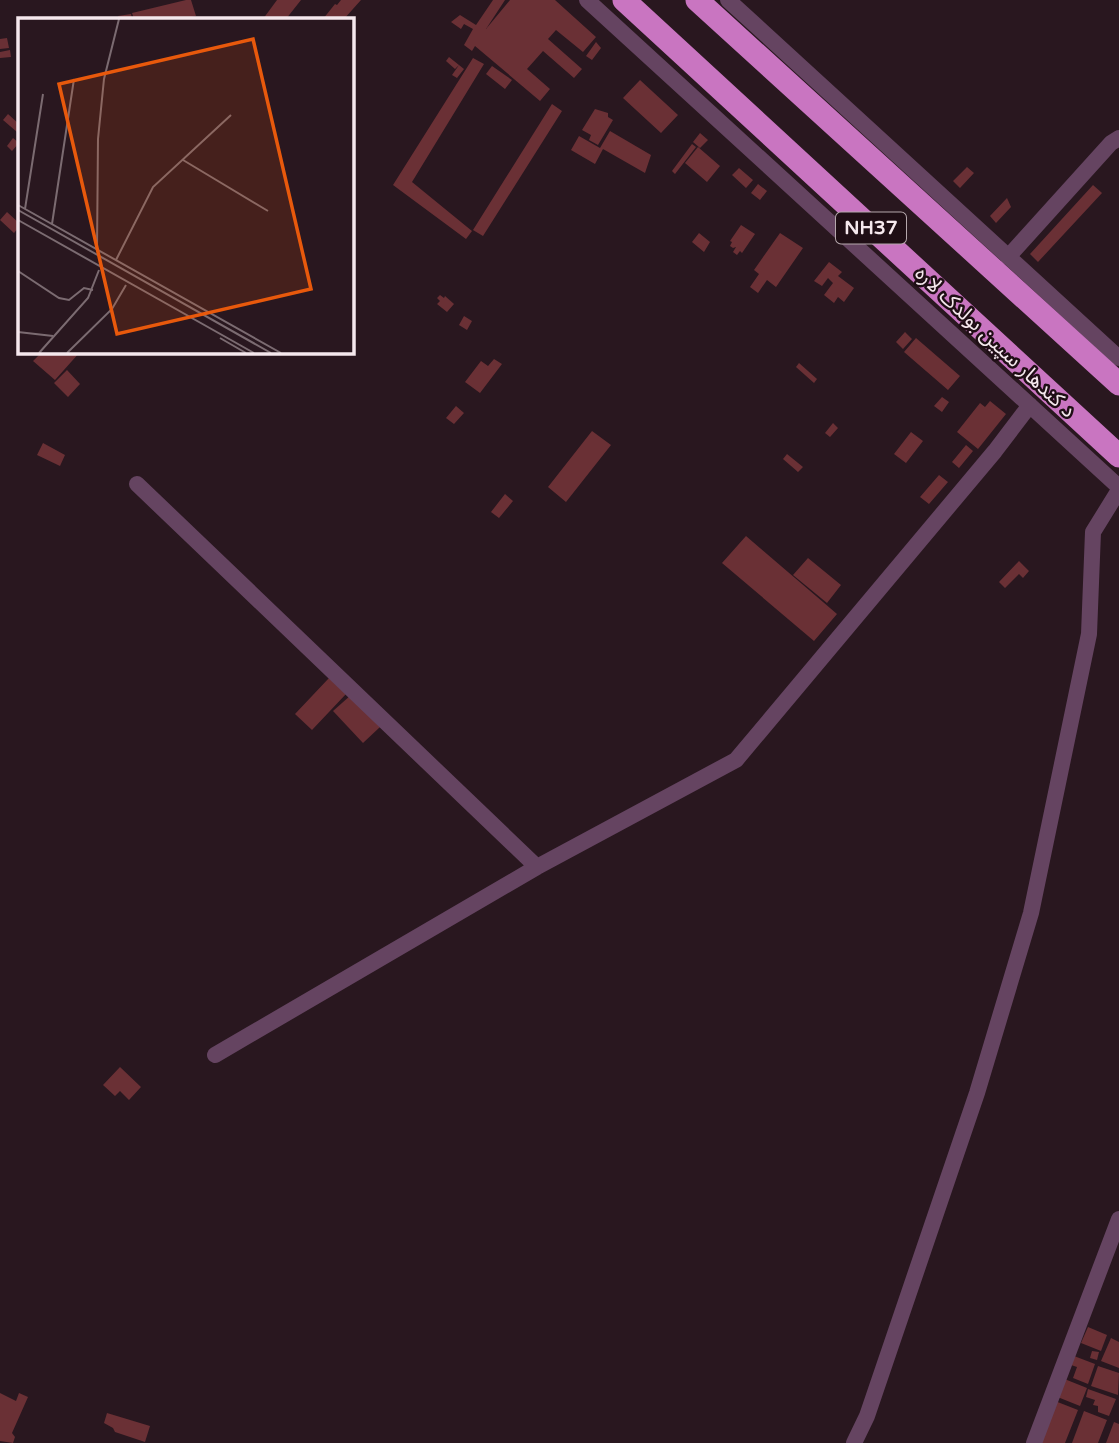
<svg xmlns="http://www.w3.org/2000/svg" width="1119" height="1443" font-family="'Varela Round','Noto Sans Arabic',sans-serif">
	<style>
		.building { fill: #6a3035 }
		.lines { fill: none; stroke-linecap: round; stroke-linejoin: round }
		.minor { stroke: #654461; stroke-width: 16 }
		.highway { stroke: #c975c1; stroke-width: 23 }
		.labels { text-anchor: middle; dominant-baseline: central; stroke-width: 5; stroke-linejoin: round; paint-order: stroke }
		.shield { fill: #1f0e15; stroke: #b5a7ac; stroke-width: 2 }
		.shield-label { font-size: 19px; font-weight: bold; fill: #f5e8ed }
		.street-label { font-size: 21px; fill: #f5e8ed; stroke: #1f0e15 }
		.inset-road { fill: none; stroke: #7b6b71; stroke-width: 2 }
		.view { fill: #e8590c; fill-opacity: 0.15; stroke: #e8590c; stroke-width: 3.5 }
		.inset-edge { fill: none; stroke: #f5e8ed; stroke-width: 3.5 }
	</style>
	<rect width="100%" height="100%" fill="#29171f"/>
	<path class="building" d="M186,0H191L196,16L182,19H134L132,13Z
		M277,0H301L286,19H263Z
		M341,0H361L344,19H323L335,4L337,5Z
		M493,0H505L486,29L510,0H555L596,37L583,52L556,30L548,39L582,69L574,78L543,51L527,69L550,89L540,101L475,46L472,51L464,45L473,29L464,24L461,29L451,22L460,15L476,25Z
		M131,14L132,19H119L118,16Z
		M7,38L9,48L0,49V39Z
		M596,42L601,48L592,60L586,56Z
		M10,50L11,57L0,58V52Z
		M449,57L464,69L457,78L452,75L459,65L455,69L446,61Z
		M473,58L484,64L412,182L472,231L466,239L393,185Z
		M492,66L512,80L505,89L486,74Z
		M640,80L678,115L661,133L623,98Z
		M552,104L562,111L483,236L473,230Z
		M595,109L608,113V117L613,120L598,145L589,140L591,135L582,130Z
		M8,114L19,124L17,132L3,120Z
		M610,131L651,155L645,173L603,149L595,164L571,150L579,136L600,148Z
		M700,133L708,140L700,148L693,142Z
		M13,138L19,143L12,151L7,146Z
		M692,144L696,147L675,174L672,171Z
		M698,147L720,166L707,182L685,163Z
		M967,167L974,173L960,188L953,181Z
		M739,168L753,180L746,188L732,175Z
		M758,184L767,191L760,200L751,193Z
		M1093,185L1102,193L1038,262L1030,254Z
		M1007,198L1011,207L996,223L990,216Z
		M7,212L19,223V227L14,233L0,220Z
		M741,225L755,234L742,253L740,251L737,255L733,252L736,247L733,248L730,246L732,242L730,241Z
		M699,233L710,242L704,252L692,242Z
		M780,233L803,248L776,287L767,280L758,293L750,287L759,274L754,270Z
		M829,262L842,272L838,276L854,288L844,302L838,297L834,303L824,295L833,283L828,278L822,286L814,281Z
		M440,295L444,298L445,296L454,304L447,312L437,304L440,301L437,298Z
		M464,316L472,321L467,330L459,325Z
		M905,332L912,339L903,349L896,342Z
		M916,338L960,376L948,390L904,352Z
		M42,352H80L55,380L33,361Z
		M494,359L502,364L480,393L465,382L481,361L488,366Z
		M799,363L817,379L814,383L796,367Z
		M67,370L80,384L68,397L54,383Z
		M942,397L949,402L942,412L934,406Z
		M990,401L1006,414L978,449L957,432L980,403L985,407Z
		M456,406L464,413L454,424L446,418Z
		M833,423L838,428L830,437L825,433Z
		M592,431L611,445L566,502L548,487Z
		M911,432L923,441L906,463L894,454Z
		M43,443L65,455L60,466L37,455Z
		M966,445L973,451L959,468L952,462Z
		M787,454L803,467L798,472L783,459Z
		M939,475L948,482L929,504L920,497Z
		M505,494L513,501L499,518L491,512Z
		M746,536L837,614L814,641L722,563Z
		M808,558L841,585L827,603L793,575Z
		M1019,561L1029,571L1023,578L1019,574L1005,588L999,582Z
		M329,678L346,694L312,730L295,714Z
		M351,695L380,727L363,743L333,711Z
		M120,1067L141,1087L129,1100L120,1091L115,1096L103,1085Z
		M1088,1327L1107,1335L1101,1351L1081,1343Z
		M1111,1338L1119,1342V1368L1101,1361Z
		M1092,1351L1099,1352L1097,1360L1090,1358Z
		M1074,1356L1095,1364L1088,1384L1073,1378L1077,1367L1071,1365Z
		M1098,1366L1119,1373L1118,1395L1091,1386Z
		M1062,1378L1087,1388L1080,1406L1055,1396Z
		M1088,1389L1116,1399L1109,1416L1098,1412V1406L1093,1405L1095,1400L1086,1397Z
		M0,1393L16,1401L19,1393L28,1397L12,1433L15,1437L13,1443L0,1441Z
		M1055,1401L1078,1410L1065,1443H1039Z
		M1084,1411L1107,1420L1098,1443H1072Z
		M107,1413L150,1426L145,1442L115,1432L113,1428L104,1423Z
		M1114,1422L1119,1424V1443H1106Z"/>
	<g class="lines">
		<path class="minor" d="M587,0L1119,487
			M728,0L1119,358
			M1008,257L1111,143L1119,138
			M137,484L537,867
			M215,1055L537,867L736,760L995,451L1030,405
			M854,1443L867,1416L977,1093L1031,913L1089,634L1093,532L1119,490
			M1034,1443L1119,1219"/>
		<path class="highway" d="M624,0L1119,456
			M697,0L1119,384"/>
	</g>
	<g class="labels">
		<rect class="shield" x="836" y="212.5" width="70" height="31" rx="5"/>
		<g class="shield-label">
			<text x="871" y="228">NH37</text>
		</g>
		<g class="street-label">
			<text transform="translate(995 342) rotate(43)">د کندهار سپین بولدک لاره</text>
		</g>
	</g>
	<g transform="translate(18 18)">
		<rect width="336" height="336" fill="#29171f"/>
		<path class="inset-road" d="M165,142L250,193M0,187L263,335M7,191L25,76M0,192L253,335M0,202L236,335M34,206L56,61M79,231L80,121L86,61L101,1M98,242L135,169L213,97M0,253L41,280L51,282L66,270L75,272M0,314L35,318M202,320L228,335M21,335L70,280L81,252M49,335L94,291L108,267"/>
		<path class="view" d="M235,21L293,271L99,316L41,66Z"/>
		<rect width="336" height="336" class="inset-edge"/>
	</g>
</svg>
